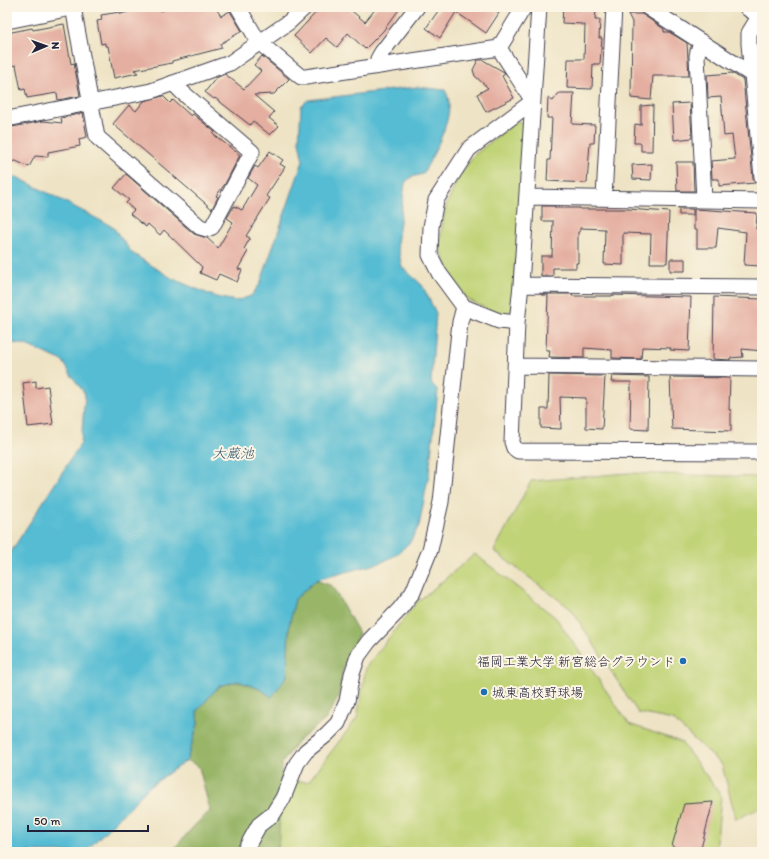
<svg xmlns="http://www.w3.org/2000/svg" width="769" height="859" font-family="Itim,'Klee One',sans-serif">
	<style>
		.green { fill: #c0d377; stroke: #717a59 }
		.forest { fill: #98b568; stroke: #5d6c52 }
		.water { fill: #55bcd3; stroke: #3c6f87 }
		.building { fill: #e4afa1 }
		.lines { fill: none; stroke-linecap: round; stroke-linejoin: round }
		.minor-casing { stroke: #413f50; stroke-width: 17 }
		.tertiary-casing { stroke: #413f50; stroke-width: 21 }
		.minor { stroke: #fff; stroke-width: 15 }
		.tertiary { stroke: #fff; stroke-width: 19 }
		.poi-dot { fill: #1f6fb2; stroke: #fcf5e5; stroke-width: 1.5 }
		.labels { text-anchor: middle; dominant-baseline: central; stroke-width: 4; stroke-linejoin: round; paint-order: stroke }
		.poi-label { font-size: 13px; fill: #22223b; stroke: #fcf5e5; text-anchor: end }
		.water-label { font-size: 14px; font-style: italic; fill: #345870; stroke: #fcf5e5 }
	</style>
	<rect width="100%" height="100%" fill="#fcf5e5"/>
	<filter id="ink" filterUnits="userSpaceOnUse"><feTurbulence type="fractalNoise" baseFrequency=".025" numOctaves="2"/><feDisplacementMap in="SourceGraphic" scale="8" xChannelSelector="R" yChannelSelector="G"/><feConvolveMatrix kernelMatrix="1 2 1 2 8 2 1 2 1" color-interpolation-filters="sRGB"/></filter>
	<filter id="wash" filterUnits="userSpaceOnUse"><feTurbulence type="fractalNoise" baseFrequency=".012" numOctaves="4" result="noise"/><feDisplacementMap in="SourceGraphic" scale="16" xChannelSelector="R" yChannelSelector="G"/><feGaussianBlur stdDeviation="0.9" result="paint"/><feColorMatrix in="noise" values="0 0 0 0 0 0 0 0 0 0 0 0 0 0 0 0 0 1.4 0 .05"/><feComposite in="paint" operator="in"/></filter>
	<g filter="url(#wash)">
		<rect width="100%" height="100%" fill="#eee3c4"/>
		<path class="green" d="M517,121L526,124L512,316L497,314L467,299L451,275L439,246L445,209L457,180L474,155Z
			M628,473L762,477V807L736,819L722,765L673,720L638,713L571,609L494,551L531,481Z
			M475,554L556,618L629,724L681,742L721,795L716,852H278L281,779L308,782L357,718L366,667L416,603Z"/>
		<path class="forest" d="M316,580L332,586L359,633L343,669L339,697L325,720L300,739L282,763L278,852H171L195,825L210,811L199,767L187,760L198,724L197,711C202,706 214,689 220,686C239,676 255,687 272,696L287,676L289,626L295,599Z"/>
		<path class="water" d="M417,87L445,90C459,112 433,154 423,174L411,177L405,183L397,244L402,267L422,285L436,313L431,383L438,390L429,473L419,526L410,542L396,555L380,563L316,580L295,599L289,626L287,676L272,697L260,689L238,681L219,686L197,711L198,724L187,760L149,787L85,852H7V558L81,443L85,394L71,375L63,361L26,345L7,342V179L17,177L113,227L132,253L173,279L216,297L236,301L251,296L260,284L303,161L299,142L301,106L308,100Z"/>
		<g id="blocks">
			<path class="building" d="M145,7H160L161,11L171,7H215L221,16L230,11L242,31L220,44L222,48L172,61V63L134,70L138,73L114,78L108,46H105V43L101,44L97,21L102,20L101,15L120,12L121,14Z
				M321,7H347L365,22L377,7H401L383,31L365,49L348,33L337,47L326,38L312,53L294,36Z
				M441,7H490L499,13L486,33L456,12L440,38L426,28Z
				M563,7H576V10H596L595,20H600L599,38H602L600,64H593L592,89L567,88L568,59H584L585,25H582V24L562,23Z
				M628,14H642L664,29V32H669L687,43L689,76H653L651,100L631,98L632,22Z
				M64,24L71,64L74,63L80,96L58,100L57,93L27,98L25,89L21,90L16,65L7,67V33L32,28L33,30Z
				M262,56L289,79L274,94L254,95L274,112L269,118L279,126L270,135L253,121L250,125L215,98L214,99L205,92L216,78L225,74L244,89L261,71L254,65Z
				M478,60H483L504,72L505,74L502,76L514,98L486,112L477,94L488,88L475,76L473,70Z
				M732,73L743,80L753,178L755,183L719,186V179H712L711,161L735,159L732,135L724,136L721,97L708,98L707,75Z
				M559,93H574L572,124L595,125L594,143H590L587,183L547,181L548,160H550L552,118H547L548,98L553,101Z
				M163,96L170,103L173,100L191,116L193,114L215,132L213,134L240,155L225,184L216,196L218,197L212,209L113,124L129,105L136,111L144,101Z
				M690,103L692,138L674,140L672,104Z
				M653,105L652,151H641V143H634L635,124L641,125V106Z
				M83,113L87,137L79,139L80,146L48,152V157L35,156L29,167L16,161L7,162V128L43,121L62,123L61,118Z
				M270,151L283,160L280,164L285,167L266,196L270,198L246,236L250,238L244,249L248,251L238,269L242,270L237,282L219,274L216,280L200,273L202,267L164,230L160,235L148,224L146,227L130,214L134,210L126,203L129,200L114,188L126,174L194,234L207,238L218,248L233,222L227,218L234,206L242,210L257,185L248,178L255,166L258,168Z
				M676,162H693L694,191H677Z
				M652,164L651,180L633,179L632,165Z
				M542,206H555V208H580V209H628L669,212L667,263H650L651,234L623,233V265L604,264L605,229L580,228V232H578V263H576V268H553V276H541V256H552L553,221H542Z
				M679,209H693V215H679Z
				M694,209L757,213L756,229H762L761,266L744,265L746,232L718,228L716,248H697V230H694Z
				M670,259H685V271H670Z
				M541,294H572V296H612V295L691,297L689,351L670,350L671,348L642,347L641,359L612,358V350L584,348V358L549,357L550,350H546L548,295H541Z
				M714,297L762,299V351L742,349L743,357L730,358V360L713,359Z
				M549,375L605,376L602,429L586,428V398L560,397L561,429L541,428V409H548Z
				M612,376L649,377L648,430L630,429L631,382H611Z
				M670,377L730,378L729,410H731V431L672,429Z
				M36,381V388L48,386L53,424L28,427L23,383Z
				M713,802L700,852H681L672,846L684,804Z"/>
		</g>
	</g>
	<g filter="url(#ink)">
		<use href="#blocks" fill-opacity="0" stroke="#413f50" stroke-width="1"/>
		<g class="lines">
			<g class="minor-casing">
				<path id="minor" d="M73,7L97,137L200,227L207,229L212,227L252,152L182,92L173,83
					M238,7L254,34L266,48L301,77H306L499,48L524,7
					M539,7L521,285L517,323L512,442L514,448L518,451L762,452
					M647,7L757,78
					M762,12L749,33V44L762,177
					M702,42L698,51L697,56L704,200
					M499,48L533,101L469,149L436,200L431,227L430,255L439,273L464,307L499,321L517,323
					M377,66L378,59L382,52L417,7
					M7,119L151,91L230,63L289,22L305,7
					M527,197L762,201
					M604,198L614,7
					M521,285L762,287
					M516,366L762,369
					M244,852L259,825L273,814L283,798L297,763L306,751L326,735L338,723L347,701L352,674L358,656L369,641L399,610L413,592L430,550L441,502L460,322L464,307"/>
			</g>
			<g class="tertiary-casing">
				<path id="tertiary" d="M749,7L762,15
					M7,19L66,7"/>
			</g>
			<use href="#minor" class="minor"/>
			<use href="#tertiary" class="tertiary"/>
		</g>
	</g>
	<g class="poi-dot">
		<circle cx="683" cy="661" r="4"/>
		<circle cx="484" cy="692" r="4"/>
	</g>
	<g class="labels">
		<g class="poi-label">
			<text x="675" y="661">福岡工業大学 新宮総合グラウンド</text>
			<text x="492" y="692" text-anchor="start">城東高校野球場</text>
		</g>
		<g class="water-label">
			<text x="233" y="453">大蔵池</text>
		</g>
	</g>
	<rect width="769" height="859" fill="none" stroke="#fcf5e5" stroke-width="24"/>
	<g transform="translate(46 46) rotate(88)" stroke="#fcf5e5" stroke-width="3" paint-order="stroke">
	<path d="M0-3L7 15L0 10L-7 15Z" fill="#22223b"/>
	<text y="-6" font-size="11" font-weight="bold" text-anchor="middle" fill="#22223b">N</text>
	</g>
	<path d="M28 825v6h120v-6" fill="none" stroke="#22223b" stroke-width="2"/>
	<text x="34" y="825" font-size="12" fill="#22223b" stroke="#fcf5e5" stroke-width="3" paint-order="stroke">50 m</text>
</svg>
